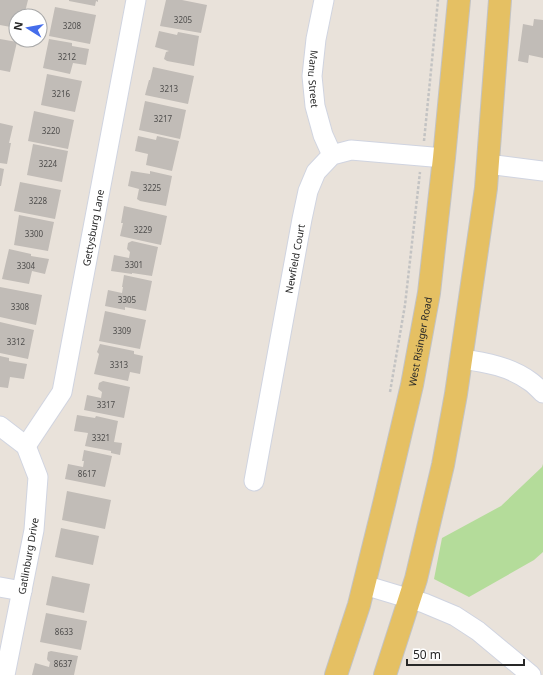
<svg xmlns="http://www.w3.org/2000/svg" width="543" height="675" font-family="'Noto Sans',sans-serif">
	<style>
		.green { fill: #b4dc9a }
		.building { fill: #c1bcb7 }
		.lines { fill: none; stroke-linecap: round; stroke-linejoin: round }
		.minor-casing { stroke: #d0d4e0; stroke-width: 21 }
		.major-casing { stroke: #c3c3c3; stroke-width: 24 }
		.path { stroke: #c3c3c3; stroke-width: 2.5; stroke-dasharray: 3 2; stroke-linecap: butt }
		.minor { stroke: #fff; stroke-width: 19 }
		.major { stroke: #e5c063; stroke-width: 22 }
		.labels { text-anchor: middle; dominant-baseline: central; stroke-width: 3; stroke-linejoin: round; paint-order: stroke }
		.number-label { font-size: 8px; fill: #4e4d4c }
		.street-label { font-size: 10px; fill: #282828; stroke: #fff }
	</style>
	<rect width="100%" height="100%" fill="#e9e2da"/>
	<path class="green" d="M543,464V552L534,560L469,597L434,579L442,538L501,506L542,467Z"/>
	<path class="building" d="M0,0H28L24,16H16V28L0,25Z
		M69,0H98V2L96,1L95,6L69,1Z
		M166,0H182L207,5L201,33L160,26Z
		M55,7L96,15L90,44L49,36Z
		M534,19L543,20V58L529,55L528,63L518,61L523,24L533,26Z
		M159,31L177,35L178,32L199,36L194,66L167,61L164,59L166,52L169,51L155,47Z
		M0,39L17,42L10,72L0,70Z
		M49,39L72,43V46L89,49L86,65L73,63L70,74L43,68Z
		M153,67L194,76L188,104L145,95L149,80H150Z
		M47,74L82,81L75,112L41,105Z
		M145,101L186,110L180,139L139,130Z
		M34,111L74,120L68,149L28,141Z
		M0,123L13,126L9,143H11L7,164L0,163Z
		M138,136L156,140L157,136L179,141L172,171L146,165L148,154L135,151Z
		M33,144L68,151L62,182L27,175Z
		M0,168L4,169L1,186H0Z
		M131,171L150,174V171L172,176L166,206L140,201L137,199L139,189L128,186Z
		M20,182L61,190L55,219L14,211Z
		M124,206L167,216L161,245L120,236L123,223H121Z
		M19,215L54,222L48,251L14,245Z
		M132,241L158,247L152,276L132,273V274L111,271L114,255L129,258L130,252L127,249L128,243Z
		M9,249L31,254V256L49,259L45,274L32,271L29,284L2,279Z
		M124,275L152,281L146,311L125,307V310L105,306L108,290L122,293L123,287H122Z
		M0,287L42,295L36,325L0,317Z
		M105,311L146,320L140,349L99,341Z
		M0,322L34,330L28,359L0,353Z
		M100,344L134,351V354L143,356L140,374L130,372L128,381L94,374L99,354L97,352Z
		M0,356L9,358V361L27,364L24,379L10,377L8,388L0,387Z
		M103,381L130,387L124,418L84,410L87,395L101,398L102,392L98,389L99,383Z
		M77,415L95,418L96,416L118,421L114,442L122,443L120,455L111,453V451L85,446L88,433L74,431Z
		M84,450L112,456L105,487L65,479L68,464L83,467L84,461H82Z
		M67,491L111,500L105,529L62,520Z
		M61,528L99,536L93,565L55,557Z
		M52,576L90,584L84,613L46,605Z
		M46,613L87,621L81,650L40,642Z
		M51,651L78,656L74,675H32L35,663L49,667L50,662L48,661L47,659L48,652Z"/>
	<g class="lines">
		<g class="minor-casing">
			<g id="minor">
				<path id="s1" d="M324,0L316,39L312,76L315,106L323,135L332,155"/>
				<path d="M487,164L543,171"/>
				<path d="M461,359C486,362 511,367 531,382C535,385 539,389 543,393"/>
				<path d="M0,426L26,446L38,477L34,530L5,675"/>
				<path id="s2" d="M26,446L62,392L136,0"/>
				<path id="s3" d="M254,481L302,219L308,191L316,172L332,155L351,150L444,158"/>
				<path d="M364,585L424,603L455,616L478,631L531,675"/>
				<path d="M0,587L22,591"/>
			</g>
		</g>
		<g class="major-casing">
			<g id="major">
				<path id="s4" d="M336,675L359,605L384,504L412,385L429,293L444,158L459,0"/>
				<path d="M385,675L416,579L443,465L456,394L486,188L500,0"/>
			</g>
		</g>
		<path class="path" d="M424,141L438,0
			M390,392L405,305L420,172"/>
		<use href="#minor" class="minor"/>
		<use href="#major" class="major"/>
	</g>
	<g class="labels">
		<g class="number-label">
			<text x="183" y="19">3205</text>
			<text x="72" y="25">3208</text>
			<text x="67" y="56">3212</text>
			<text x="169" y="88">3213</text>
			<text x="61" y="93">3216</text>
			<text x="163" y="118">3217</text>
			<text x="51" y="130">3220</text>
			<text x="48" y="163">3224</text>
			<text x="152" y="187">3225</text>
			<text x="38" y="200">3228</text>
			<text x="143" y="229">3229</text>
			<text x="34" y="233">3300</text>
			<text x="134" y="264">3301</text>
			<text x="26" y="265">3304</text>
			<text x="127" y="299">3305</text>
			<text x="20" y="306">3308</text>
			<text x="122" y="330">3309</text>
			<text x="16" y="341">3312</text>
			<text x="119" y="364">3313</text>
			<text x="106" y="404">3317</text>
			<text x="101" y="437">3321</text>
			<text x="87" y="473">8617</text>
			<text x="64" y="631">8633</text>
			<text x="63" y="663">8637</text>
		</g>
		<g class="street-label">
			<text stroke="none"><textPath href="#s1" startOffset="80">Manu Street</textPath></text>
			<text stroke="none"><textPath href="#s2" startOffset="232">Gettysburg Lane</textPath></text>
			<text stroke="none"><textPath href="#s3" startOffset="226">Newfield Court</textPath></text>
			<text stroke="none"><textPath href="#s4" startOffset="344">West Risinger Road</textPath></text>
			<text transform="translate(28 556) rotate(-80)">Gatlinburg Drive</text>
		</g>
	</g>
	<g transform="translate(28 28) rotate(281)"><circle r="19" fill="#ffffff" stroke="#a9a9a9"/>
	<path d="M0-3L7 15L0 10L-7 15Z" fill="#456deb"/>
	<text y="-6" font-size="11" font-weight="bold" text-anchor="middle" fill="#282828">N</text>
	</g>
	<path d="M407 659v6h117v-6" fill="none" stroke="#282828" stroke-width="2"/>
	<text x="413" y="659" font-size="12" fill="#282828" stroke="#ffffff" stroke-width="3" paint-order="stroke">50 m</text>
</svg>
